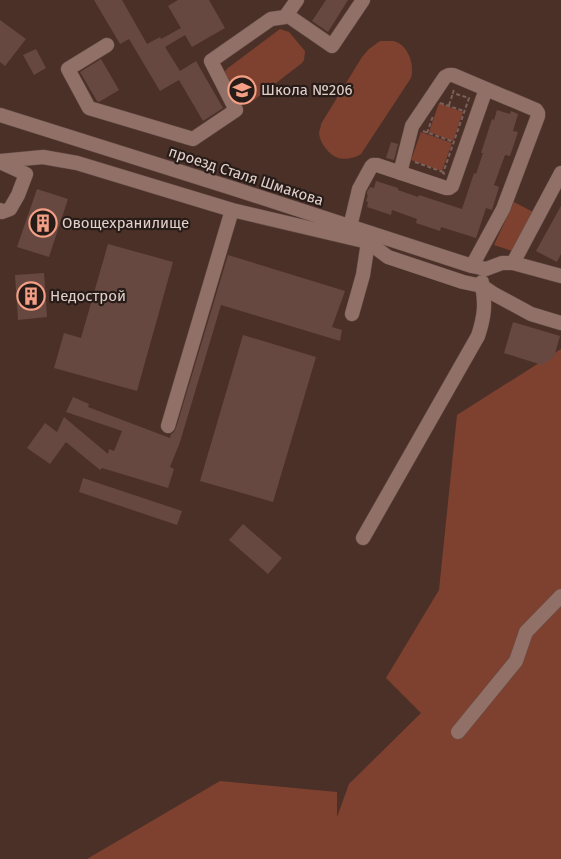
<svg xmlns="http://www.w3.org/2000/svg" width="561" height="859" font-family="'Fira Sans',sans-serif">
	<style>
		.green { fill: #7f412f }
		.building { fill: #664840 }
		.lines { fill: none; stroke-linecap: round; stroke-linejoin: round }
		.minor-casing { stroke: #654e48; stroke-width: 15 }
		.path { stroke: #7a625b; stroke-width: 2; stroke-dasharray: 4 2.5; stroke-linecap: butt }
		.minor { stroke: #907067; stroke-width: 14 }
		.labels { text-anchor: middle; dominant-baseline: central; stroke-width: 4.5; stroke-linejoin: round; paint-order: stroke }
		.poi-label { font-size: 15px; fill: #e1cfca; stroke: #281c18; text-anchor: start }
		.street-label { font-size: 15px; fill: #e1cfca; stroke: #281c18 }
	</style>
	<rect width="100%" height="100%" fill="#4b3028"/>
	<path class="green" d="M280,29L289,32L305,51L304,60L302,63L254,100L248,101L240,99L226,80L225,71L228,68Z
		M380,41C384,41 389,41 393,41C408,44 415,65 411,78L361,154C355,158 345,160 338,158C328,154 319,142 319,132C320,129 321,127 321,124L362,57L369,49Z
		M439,103L463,112L453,141L429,132Z
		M421,132L452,143L442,171L411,160Z
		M514,202L533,212L512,251L494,245Z
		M561,349V859H87L220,781L337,792V817L349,784L421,713L386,678L439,590L457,415Z"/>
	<path class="building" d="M94,0H122L147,44L160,37L161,39L181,28L168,6L178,0H209L225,28L192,47L185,35L165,47L180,71L196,61L223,108L203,121L179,80L160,91L129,39L120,44Z
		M326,0H348L328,32L312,21Z
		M0,20L26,39L5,66L0,62Z
		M36,49L46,68L34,75L23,55Z
		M101,59L119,90L99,102L97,101L80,72Z
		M497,110L510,114L511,111L518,114L513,131L518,132L510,156L505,155L494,185L499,187L492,210L486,208L476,238L441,227L440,231L416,223L417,219L392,210L391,215L367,207L368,202L366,201L368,195H367V192L370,187L374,188L376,181L398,188V190L418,197L419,195L462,209L474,173L476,174L483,153H481L492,119L494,120Z
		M391,142L398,144L394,160L386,158Z
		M37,189L68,199L49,257L17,247Z
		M561,206V254L557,262L536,251Z
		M108,244L173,262L137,391L54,368L64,333L81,338Z
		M228,255L345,291L332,327L342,330L340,341L221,305L180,442L170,467L174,469L168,488L102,468L100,470L66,442L50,464L27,448L45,423L57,432L64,417L108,454L109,449L114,451L122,431L66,412L73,397L89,404L88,407L170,438L171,434L174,432L176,428Z
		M44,273L47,317L18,320L15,275Z
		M513,322L560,336L554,357L542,365L504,353Z
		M243,335L316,357L273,502L200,481Z
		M83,478L182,511L177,525L79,492Z
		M243,524L282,558L268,574L229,540Z"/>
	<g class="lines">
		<g class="minor-casing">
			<path id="minor" d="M287,15L332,46L363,0
				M107,45L68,69L89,108L193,139L236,110L211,61L271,19L285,17L297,0
				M0,115L235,189L472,266L486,269L502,263H513L561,276
				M0,161L43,157L77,163L232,210L368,242L388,257L463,282L482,286C486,304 484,318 478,336L363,538
				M0,162L26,174L18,195L10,209L2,212L0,210
				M400,173L412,126L445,77L449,75H453L536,110L538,113V116L503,209L472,266
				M350,227L359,189L371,167L373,165H377L446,188H449L452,186L486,89
				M513,263L561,173
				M482,282V286L494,294L531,314L561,323
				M352,314L363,275L368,242
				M168,426L232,210
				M458,732L516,661L526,632L561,596"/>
		</g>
		<path class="path" d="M440,103L464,111
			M449,105L453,93
			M423,131L454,142
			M427,133L433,116
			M415,162L443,172
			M445,174L443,173L469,98L453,93L454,89"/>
		<use href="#minor" class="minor"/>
	</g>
	<defs>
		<g id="school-ring" transform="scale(1.4375)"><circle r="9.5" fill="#281c18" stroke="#f39f85" stroke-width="1.5"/><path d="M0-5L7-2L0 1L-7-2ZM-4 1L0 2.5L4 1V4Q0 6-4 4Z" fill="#f39f85"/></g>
		<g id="building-ring" transform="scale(1.4375)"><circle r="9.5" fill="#281c18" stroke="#f39f85" stroke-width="1.5"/><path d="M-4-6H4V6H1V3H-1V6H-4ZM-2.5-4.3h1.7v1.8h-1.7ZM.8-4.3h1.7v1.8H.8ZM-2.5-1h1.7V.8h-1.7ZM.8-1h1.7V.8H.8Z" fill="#f39f85"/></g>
	</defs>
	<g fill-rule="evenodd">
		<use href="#school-ring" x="242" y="90"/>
		<use href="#building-ring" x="43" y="223"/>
		<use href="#building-ring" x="31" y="296"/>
	</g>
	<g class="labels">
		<g class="poi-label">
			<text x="261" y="90">Школа №206</text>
			<text x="62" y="223">Овощехранилище</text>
			<text x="50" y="296">Недострой</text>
		</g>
		<g class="street-label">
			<text transform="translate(246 176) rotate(18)">проезд Сталя Шмакова</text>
		</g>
	</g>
</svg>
